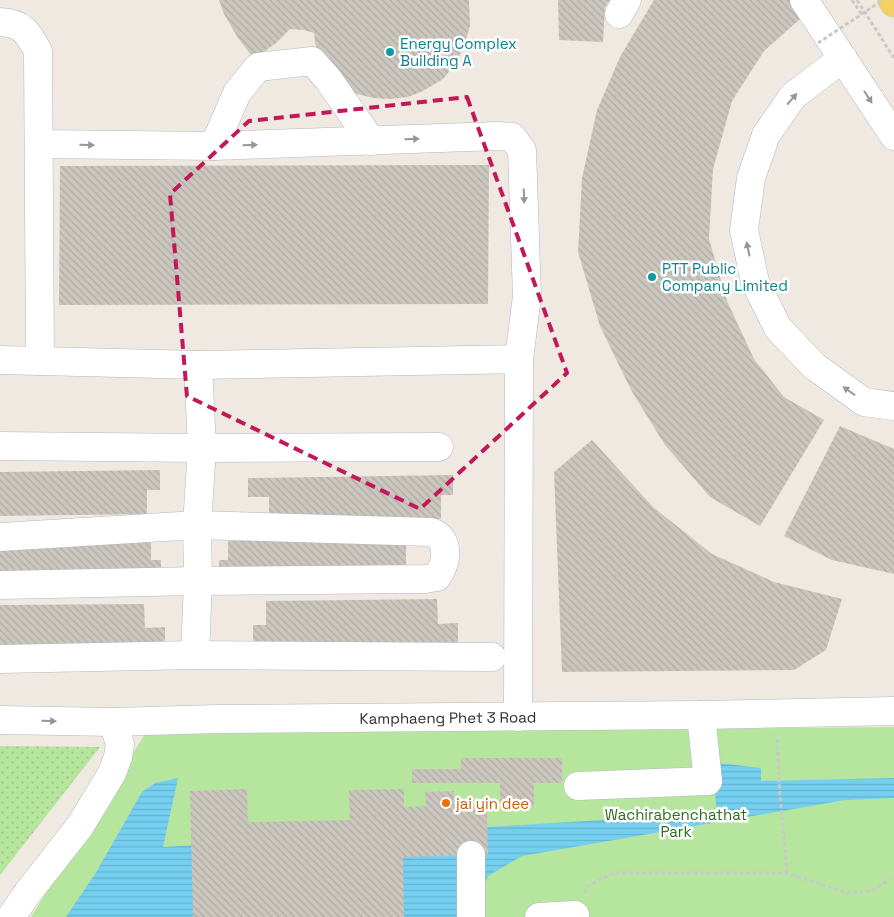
<svg xmlns="http://www.w3.org/2000/svg" width="894" height="917" font-family="'Space Grotesk',sans-serif">
	<style>
		.grass { fill: url(#grass-dots) }
		.park { fill: #b6e59e }
		.water { fill: url(#water-rules) }
		.building { fill: url(#building-back-hatch) }
		.lines { fill: none; stroke-linecap: round; stroke-linejoin: round }
		.minor-casing { stroke: #b4b7c1; stroke-width: 29 }
		.major-casing { stroke: #c9c9c9; stroke-width: 29 }
		.path { stroke: #c9c9c9; stroke-width: 3; stroke-dasharray: 4 2.5; stroke-linecap: butt }
		.minor { stroke: #fff; stroke-width: 28 }
		.major { stroke: #f2d163; stroke-width: 28 }
		.path-bridge { stroke: #c9c9c9; stroke-width: 3; stroke-dasharray: 4 2.5; stroke-linecap: butt }
		.oneway { fill: #969696 }
		.marked { fill: none; stroke: #c2185b; stroke-width: 4; stroke-dasharray: 10 6; stroke-linejoin: round }
		.culture-dot { fill: #0f9aa8; stroke: #fff; stroke-width: 2 }
		.food-dot { fill: #e8710a; stroke: #fff; stroke-width: 2 }
		.labels { text-anchor: middle; dominant-baseline: central; stroke-width: 5; stroke-linejoin: round; paint-order: stroke }
		.culture-label { font-size: 15px; fill: #0d838f; stroke: #fff; text-anchor: start }
		.street-label { font-size: 15px; fill: #2e2e2e; stroke: #fff }
		.food-label { font-size: 15px; fill: #c56008; stroke: #fff; text-anchor: start }
		.park-label { font-size: 15px; fill: #2c6e1b; stroke: #fff }
	</style>
	<defs>
		<pattern id="grass-dots" width="8" height="8" patternUnits="userSpaceOnUse" patternTransform="scale(1.25)"><rect width="8" height="8" fill="#b6e59e"/><path d="M2 2h.1M6 6h.1" fill="none" stroke="#9dc588" stroke-width="1.8" stroke-linecap="round"/></pattern>
		<pattern id="water-rules" width="6" height="5" patternUnits="userSpaceOnUse" patternTransform="scale(1.25)"><rect width="6" height="5" fill="#75cff0"/><path d="M0 2.5h6" fill="none" stroke="#66b2ce"/></pattern>
		<pattern id="building-back-hatch" width="6" height="6" patternUnits="userSpaceOnUse" patternTransform="scale(1.25)"><rect width="6" height="6" fill="#cbc7bf"/><path d="M-1 5l2 2M0 0l6 6M5-1l2 2" fill="none" stroke="#afaba4"/></pattern>
	</defs>
	<rect width="100%" height="100%" fill="#efe9e1"/>
	<path class="grass" d="M0,746L100,747L0,875Z"/>
	<path class="park" d="M894,727V917H31L145,734Z"/>
	<path class="water" d="M712,762L761,768V781L894,778V798L845,800L522,856L488,876L475,912V917H66L95,874L142,792L155,783L178,778L163,847L717,813Z"/>
	<path class="building" d="M219,0H469L470,26L464,46L456,63L443,79L423,91L408,97L389,99L373,98L357,94L340,85L320,59L315,42L314,33L304,30L290,29L276,43L254,59L238,38L224,14Z
		M558,0H610L605,7L603,42L559,40Z
		M654,0H799L808,12L764,51L732,101L713,169L709,239L727,301L754,359L784,397L824,420L760,526L710,497L665,445L631,390L600,326L578,252L582,178L597,110L621,55Z
		M489,165L488,304L59,305L60,166Z
		M840,426L894,449V574L832,560L784,536Z
		M592,440L653,507L712,554L774,582L842,599L826,650L794,670L562,672L554,472Z
		M160,470V490H147V514L0,516V472Z
		M453,475V495H441V519L269,521V497H248V478Z
		M406,539V576L219,579V560H228V541Z
		M151,541V560H161V577L0,579V543Z
		M437,599L438,624L458,623V643L253,645V625H266V601Z
		M144,604L145,628L165,627V647L0,648V605Z
		M461,758H562V783H534V806H500V783H412V769H461Z
		M247,789L248,822L350,820L349,790L404,789V807L426,806L425,792L454,791V805H487L488,855L403,857L404,917H193L190,791Z"/>
	<g class="lines">
		<g class="minor-casing">
			<g id="minor">
				<path d="M804,0L894,136"/>
				<path d="M619,14L627,0"/>
				<path d="M0,22C23,23 28,33 38,51L40,361"/>
				<path d="M843,58L793,96L766,135L751,178L744,230L755,282L778,328L814,366L864,402L894,406"/>
				<path d="M39,144L214,146L498,136L512,137L522,150L527,296L519,359L518,717"/>
				<path d="M214,146L237,93L258,67L312,61L328,79L371,141"/>
				<path d="M0,360L198,365L519,359"/>
				<path d="M0,446L202,448L439,447"/>
				<path d="M0,537L197,525L431,532C451,539 447,563 437,577L425,579L198,581L0,585"/>
				<path d="M195,655L198,581L197,525L202,448L198,365"/>
				<path d="M0,659L195,655L492,657"/>
				<path id="s1" d="M0,720L113,722L217,719L701,715L894,711"/>
				<path d="M578,786L708,781L701,715"/>
				<path d="M11,917L29,891L80,826L112,773L118,757L120,744L113,722"/>
				<path d="M471,917V855"/>
				<path d="M539,917L575,915"/>
			</g>
		</g>
		<g class="major-casing">
			<path id="major" d="M892,0L894,3"/>
		</g>
		<path class="path" d="M852,0L862,15
			M857,0L894,58
			M777,739L780,796L787,873
			M584,893L587,887L613,873H787L847,893L872,891L894,876"/>
		<use href="#minor" class="minor"/>
		<use href="#major" class="major"/>
		<path class="path-bridge" d="M818,43L883,0"/>
	</g>
	<defs><path id="oneway-solid" d="M-6-.8H1V-3.2L6.5 0L1 3.2V.8H-6Z" transform="scale(1.25)"/></defs>
	<g class="oneway">
		<use href="#oneway-solid" transform="translate(868 97) rotate(57)"/>
		<use href="#oneway-solid" transform="translate(792 99) rotate(-49)"/>
		<use href="#oneway-solid" transform="translate(412 139) rotate(-2)"/>
		<use href="#oneway-solid" transform="translate(87 145) rotate(1)"/>
		<use href="#oneway-solid" transform="translate(250 145) rotate(-2)"/>
		<use href="#oneway-solid" transform="translate(524 196) rotate(88)"/>
		<use href="#oneway-solid" transform="translate(748 249) rotate(-102)"/>
		<use href="#oneway-solid" transform="translate(849 391) rotate(-145)"/>
		<use href="#oneway-solid" transform="translate(49 721) rotate(1)"/>
	</g>
	<path class="marked" d="M467,97L567,373L420,509L187,396L170,194L249,121Z"/>
	<g class="culture-dot">
		<circle cx="390" cy="52" r="5"/>
		<circle cx="652" cy="277" r="5"/>
	</g>
	<circle class="food-dot" cx="446" cy="803" r="5"/>
	<g class="labels">
		<g class="culture-label">
			<text x="400" y="43">Energy Complex<tspan x="400" dy="17">Building A</tspan></text>
			<text x="662" y="268">PTT Public<tspan x="662" dy="17">Company Limited</tspan></text>
		</g>
		<g class="street-label">
			<text stroke="none"><textPath href="#s1" startOffset="448">Kamphaeng Phet 3 Road</textPath></text>
		</g>
		<g class="food-label">
			<text x="456" y="803">jai yin dee</text>
		</g>
		<g class="park-label">
			<text x="676" y="814">Wachirabenchathat<tspan x="676" dy="17">Park</tspan></text>
		</g>
	</g>
</svg>
